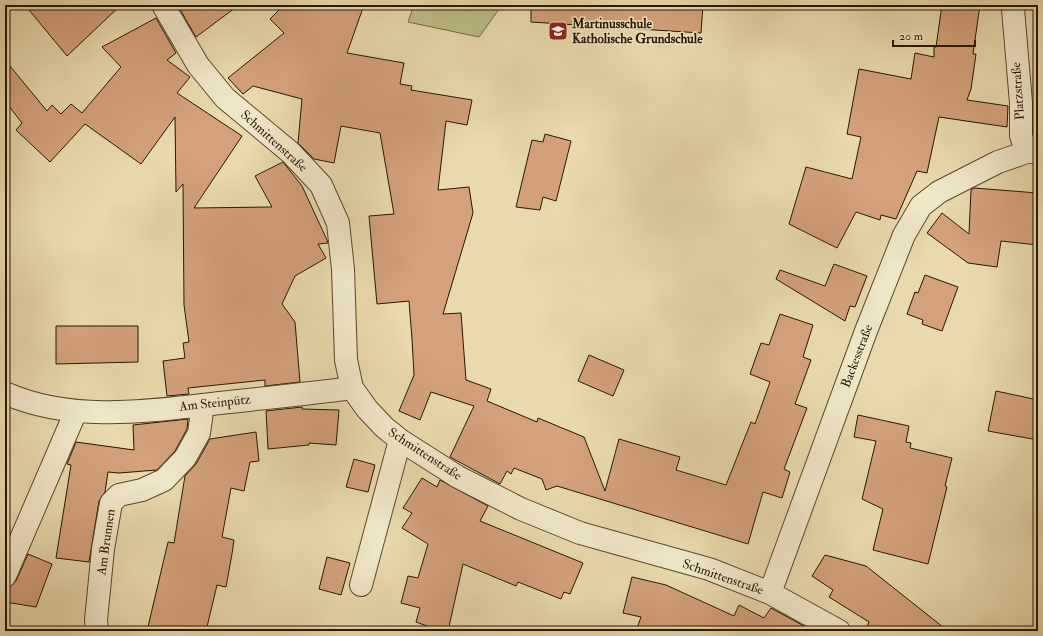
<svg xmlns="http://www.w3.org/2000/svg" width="1043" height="636" font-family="'IM FELL Double Pica',serif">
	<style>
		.green { fill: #bdbd85; stroke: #726a44 }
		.building { fill: #d4a17a; stroke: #271702 }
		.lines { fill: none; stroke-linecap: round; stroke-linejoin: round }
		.minor-casing { stroke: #57482c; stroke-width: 24 }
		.minor { stroke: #f0e7c9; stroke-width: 22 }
		.labels { text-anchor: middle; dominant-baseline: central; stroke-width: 3; stroke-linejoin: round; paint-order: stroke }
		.poi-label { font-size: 13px; font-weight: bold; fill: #271702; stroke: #f0e7c9; text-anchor: start }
		.street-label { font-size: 13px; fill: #271702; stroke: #f0e7c9 }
	</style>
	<rect width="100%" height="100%" fill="#e8daac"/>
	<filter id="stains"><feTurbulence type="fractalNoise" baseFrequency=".005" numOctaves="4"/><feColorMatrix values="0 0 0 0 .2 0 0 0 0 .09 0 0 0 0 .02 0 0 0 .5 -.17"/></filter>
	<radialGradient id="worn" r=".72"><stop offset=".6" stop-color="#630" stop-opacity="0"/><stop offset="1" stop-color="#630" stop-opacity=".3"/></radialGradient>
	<path class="green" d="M414,5H502L479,37L408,22Z"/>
	<path class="building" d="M25,5H121L67,56Z
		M181,5H239L196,37L178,6Z
		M284,5H364L347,53L404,63L400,84L412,86L411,90L472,100L467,125L446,121L438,190L469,187L473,213L443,314L461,313L466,380L491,389L487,401L537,422L538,418L584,437L605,491L619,439L680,457L676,470L726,485L751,422L755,424L770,382L750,374L761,343L769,345L780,314L813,325L803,357L811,360L795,404L807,408L784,469L790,472L782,498L763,492L748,544L557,486L546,490L542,479L514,468L511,474L507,471L500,484L450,457L474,406L431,392L420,420L399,411L414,375L412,339L409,301L377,304L369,216L394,214L380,133L341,126L334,163L314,159L298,143L302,99L253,86L243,94L228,78L284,33L270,19Z
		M531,5H703L701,33L531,22Z
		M942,5H980L973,54H976L971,89L967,100L1008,106L1007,127L939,117L927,173L917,171L896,219L881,215L880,220L856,212L837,248L789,224L806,167L852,179L861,137L847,134L859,69L911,79L915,53L934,57V47H936Z
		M156,18L176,53L167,60L190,77L177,93L242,136L194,208L272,207L255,176L283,162L302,186L327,240L328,243L318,244L326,258L295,276L282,304L295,322L300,382L265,386V380L188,388L189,394L167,396L163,361L185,358L183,343L189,342L184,305L183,184L176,192L175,117L141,164L85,124L50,162L16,130L22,123L5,101V60L47,111L52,105L61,114L71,104L82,113L121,67L102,47Z
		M545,134L571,141L556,201L543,197L540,210L516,207L532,140L543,142Z
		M974,188L1038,193V245L1001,241L997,267L968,263L927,233L942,213L969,234L971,190Z
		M834,264L867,276L855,307L850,306L845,321L776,279L780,270L825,286Z
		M925,275L958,287L942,331L922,324L923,320L907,314L915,292L918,293Z
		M56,326H138V362L56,364Z
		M589,355L624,370L613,396L578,381Z
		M996,391L1038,400V440L988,431Z
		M302,407V409L339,410L336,445L309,443V445L268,449L266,411Z
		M858,415L909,426L906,442L911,443L910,448L952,458L945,486L947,487L928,564L873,550L883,509L862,499L876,441L854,437Z
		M188,419L187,429L175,451L157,470L119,473L108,472L105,492L99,501L89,562L56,558L71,465L67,464L76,442L134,450L133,425Z
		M256,432L259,461L250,462L244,491L231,488L222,537L234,540L232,554L226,587L217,585L206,631H147L168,542L174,543L185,476L196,464L210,439Z
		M354,459L375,465L368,492L346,487Z
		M422,478L437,487L440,480L488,506L480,521L583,563L570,594L564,592L561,599L518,582L516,586L463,564L448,631H441L416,622L420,608L401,603L408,576L418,578L428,544L402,528L412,513L403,508Z
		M28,554L52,564L36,607L5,602L9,587L16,581Z
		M825,555L866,566L948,631H865L869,622L829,597L833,590L812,576Z
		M327,557L350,563L341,595L319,589Z
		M632,577L666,585L734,616L739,605L764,618L771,608L813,631H636L641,617L623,613Z"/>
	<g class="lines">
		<g class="minor-casing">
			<path id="minor" d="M163,5L198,65L225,98L290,152L321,185L338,223L343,269L346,360L352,388L367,409L384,427L400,440L458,477L521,509L580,533L709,569L770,593L839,631
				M1014,5L1013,9L1021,103V136L1027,152
				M5,393C72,423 150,411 220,403C264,398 308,394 352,388
				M5,576L76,411
				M361,585L400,440
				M770,593L866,331L904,235L921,206L939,192L998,162L1027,152H1038
				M97,631L96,620L103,549L111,503L119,495L142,490L164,480L185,458L199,433L203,405"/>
		</g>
		<use href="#minor" class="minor"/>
	</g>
	<defs>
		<g id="school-square" transform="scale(1)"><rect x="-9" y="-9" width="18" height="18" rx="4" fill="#8f2418" stroke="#f0e7c9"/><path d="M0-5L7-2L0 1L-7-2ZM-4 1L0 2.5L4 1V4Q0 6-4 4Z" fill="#fff"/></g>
	</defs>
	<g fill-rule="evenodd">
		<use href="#school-square" x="558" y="31"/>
	</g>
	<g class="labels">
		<g class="poi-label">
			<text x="572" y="24">Martinusschule<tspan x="572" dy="15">Katholische Grundschule</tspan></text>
		</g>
		<g class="street-label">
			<text transform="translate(1018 91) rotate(-94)">Platzstraße</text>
			<text transform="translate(274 141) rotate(42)">Schmittenstraße</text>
			<text transform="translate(857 356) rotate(-69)">Backesstraße</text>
			<text transform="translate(215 403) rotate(-6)">Am Steinpütz</text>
			<text transform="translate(425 454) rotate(33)">Schmittenstraße</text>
			<text transform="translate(106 542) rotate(-82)">Am Brunnen</text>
			<text transform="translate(723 577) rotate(19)">Schmittenstraße</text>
		</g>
	</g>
	<rect width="1043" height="636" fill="none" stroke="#e8daac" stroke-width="20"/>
	<rect x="6" y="6" width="1031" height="624" fill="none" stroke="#271702" stroke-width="2"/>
	<rect x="10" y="10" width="1023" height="616" fill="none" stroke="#271702"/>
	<path d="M893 40v6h82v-6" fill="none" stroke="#271702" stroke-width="2"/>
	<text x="899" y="40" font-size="12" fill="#271702" stroke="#f0e7c9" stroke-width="3" paint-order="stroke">20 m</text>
	<rect width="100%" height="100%" filter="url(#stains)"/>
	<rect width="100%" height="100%" fill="url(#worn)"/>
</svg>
